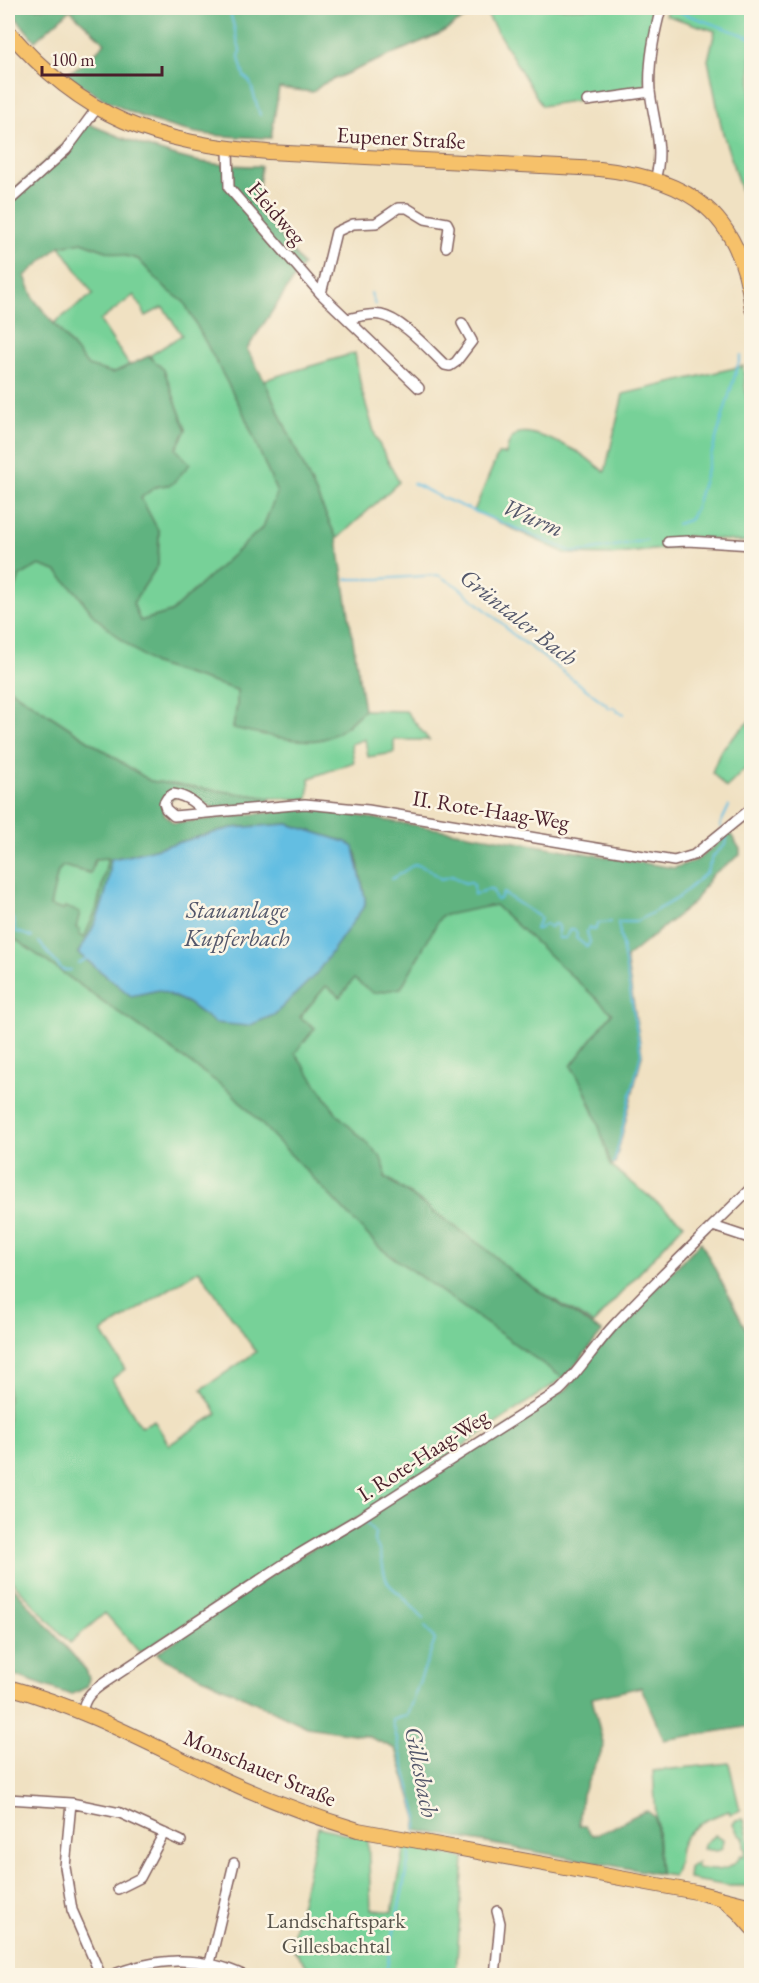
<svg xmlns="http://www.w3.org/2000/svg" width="759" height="1983" font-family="'EB Garamond',serif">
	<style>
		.green { fill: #77d198; stroke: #607862; stroke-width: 1.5; fill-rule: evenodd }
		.forest { fill: #61b380; stroke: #566956; stroke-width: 1.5; fill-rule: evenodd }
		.water { fill: #64bee2; stroke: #576e86; stroke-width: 1.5 }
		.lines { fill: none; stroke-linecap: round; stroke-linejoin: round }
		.stream { stroke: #64bee2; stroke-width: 2 }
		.street-casing { stroke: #846360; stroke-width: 12 }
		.primary-casing { stroke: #846360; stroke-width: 16 }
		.street { stroke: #fff; stroke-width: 9 }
		.primary { stroke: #f6c16b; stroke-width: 14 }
		.labels { text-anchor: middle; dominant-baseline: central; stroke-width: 5; stroke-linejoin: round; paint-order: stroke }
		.street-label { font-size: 22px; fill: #4a1f2b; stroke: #fcf5e5 }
		.park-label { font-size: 22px; fill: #58544c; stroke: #fcf5e5 }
		.water-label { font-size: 24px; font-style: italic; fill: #53576b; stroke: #fcf5e5 }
	</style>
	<rect width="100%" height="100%" fill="#fcf5e5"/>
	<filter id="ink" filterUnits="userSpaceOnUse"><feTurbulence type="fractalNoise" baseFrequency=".0167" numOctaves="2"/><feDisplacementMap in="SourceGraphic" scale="12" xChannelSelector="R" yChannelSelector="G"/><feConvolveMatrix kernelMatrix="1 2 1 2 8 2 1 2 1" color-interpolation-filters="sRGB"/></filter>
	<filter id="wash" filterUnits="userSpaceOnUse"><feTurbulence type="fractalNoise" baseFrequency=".008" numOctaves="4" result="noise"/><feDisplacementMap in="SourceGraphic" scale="24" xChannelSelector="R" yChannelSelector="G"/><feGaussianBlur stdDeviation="1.35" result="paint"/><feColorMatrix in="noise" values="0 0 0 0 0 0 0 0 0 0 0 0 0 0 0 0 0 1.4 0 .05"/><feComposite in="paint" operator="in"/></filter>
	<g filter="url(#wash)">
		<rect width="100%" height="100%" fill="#f0e1c2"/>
		<path class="green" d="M483,8H658L645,74V87L642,90L542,106Z
			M667,8H751V202L745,204L722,130L708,60L715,31L665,15Z
			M82,242L109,252L138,259L165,288L184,302L243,412L277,493L263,527L171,612L140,621L133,603L158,565L159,532L141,498L155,487L172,484L176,449L186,429L164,370L149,356L182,335L163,307L146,316L134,295L100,321L129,365L113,373L88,367L54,323L93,294L60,246Z
			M355,353L361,388L376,438L399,482L337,539L264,380Z
			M743,366L752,446L751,543L686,536L679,547L611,555L567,554L474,511L498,454H506C508,446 509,438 517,434C528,427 567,446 578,452C588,458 596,466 605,472L623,394Z
			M39,565L56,571L77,593L94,616L128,645L154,664L237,690V705L233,728L346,727L364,710L406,711L429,740H394V753L368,757L365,739L351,744L354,762L310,778L308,799L271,798L150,781L8,688V611L19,576Z
			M751,719V763L726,788L712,772L721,750Z
			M108,857L97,908L84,938L79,935L65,907L64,910L50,906L58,871L63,866L90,873L95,859Z
			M495,905L612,1013L571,1066L580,1079L601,1130L611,1166L684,1224L593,1324L519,1278L486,1249L385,1176V1169L337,1114L294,1053L315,1028L300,1017L326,986L354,979L401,988L441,915Z
			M8,934L231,1092L380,1248L563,1378L357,1518L283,1561L140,1653L105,1613L70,1643L8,1577ZM199,1270L256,1352L202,1389L217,1414L169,1445L154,1420L141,1427L112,1379L125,1369L102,1332Z
			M729,1763L740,1810L730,1814L729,1811C710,1817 686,1827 680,1848C678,1858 679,1868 673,1876L660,1874L653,1771Z
			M741,1819L744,1820L751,1848V1886H729L688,1879L689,1868L697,1862L696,1868C714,1871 731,1873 741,1855L744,1856L746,1849L744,1848V1838L738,1834L733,1824L736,1820Z
			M318,1827L368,1839L371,1909L392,1912L405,1846L464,1858L456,1975H314L291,1946Z
			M715,1835L723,1839L722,1848L717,1851L703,1849L705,1843Z"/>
		<path class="forest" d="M8,8H481L439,34L323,84L313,92L279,88L271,138C247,137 221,137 197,133C151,124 103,103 66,74L85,63L105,43L70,10L35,41Z
			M84,122C119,137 154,151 191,160C214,165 238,166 261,166L257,206L303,265L247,349L264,380L337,539L364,710C352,721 341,733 326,738C304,746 257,733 233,728L237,705V690L154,664L128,645L94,616L77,593L56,571L39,565L20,576L8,611V195L67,142ZM82,242L109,252L138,259L165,288L184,302L243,412L277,493L263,527L171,612L140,621L133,603L158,565L159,532L141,498L155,487L172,484L190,464L176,449L186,430L164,370L149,356L113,373L88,366L34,299L25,276L60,246Z
			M8,688L150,781L271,798L268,803L215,809L183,793L162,804L164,814L174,823L310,808L674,868L697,860L730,833L740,849V855L712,875L693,903L626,958L642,1055L615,1163L611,1166C601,1132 591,1095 571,1066L612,1013L495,905L441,916L401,988L373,993L354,979L340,997L326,986L300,1017L315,1028L295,1053L337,1114L380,1156L385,1169V1177L486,1249L519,1278L602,1332L570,1372L563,1378L380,1248L231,1092L8,934ZM288,824L346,842L356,852L365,898V905L216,1023L188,1003L159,990L131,996L78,953C97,925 109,893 111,859L132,855L232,828ZM108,858L97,908L84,938L79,935L80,929L76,928L80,912L65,907L63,910L50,906L58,871L63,866L91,873L95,859Z
			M701,1242L751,1339V1726L664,1740L641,1687L592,1698L604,1747L582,1794L579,1826H585L592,1835C613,1832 627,1816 647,1811L655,1817L660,1874L415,1830L417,1817L396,1749L367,1736L307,1727L162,1658L157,1653L286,1565L567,1389L608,1336Z
			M8,1581L86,1670L89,1678L87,1687L71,1695L8,1673Z"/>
		<path class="water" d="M288,824L346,842L354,847L365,898V905L316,974L274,1015L248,1026L215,1023L188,1003L159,990L131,996L78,953C97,925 109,893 111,859L132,855L232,828Z"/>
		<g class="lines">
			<path class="stream" d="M229,8L240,50L239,58L244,76L250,82L260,115
				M668,8L752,38
				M371,293L375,305
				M413,483L440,497L573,552L588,551L646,540
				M677,524L689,520L695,509L741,355
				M347,579H377L438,575L457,586L504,625L510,632L607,705L608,708H616L617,711L624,714
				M721,828L720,825L729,806
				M392,879L415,864L430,870L441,879L452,876L465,883L471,882L474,885V895L489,889L493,891L496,900L500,899L503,893L541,918L535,929H539L545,924L550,927L554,924L558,925V938H566L571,929H574L577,933L576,938L587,947L590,942L587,932L589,927L595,930L598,923L611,922
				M8,914L14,921L15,931L32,937
				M39,942L62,970H71
				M78,963L86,959
				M614,1163L641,1054L618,922H636L678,898L706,873L714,855L725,845L727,838L725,835
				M363,1518L375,1533L374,1541C384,1554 381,1568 387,1581C391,1589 399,1592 404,1598C411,1605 417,1611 423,1619
				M416,1831L418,1818L392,1720L407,1715L435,1640L425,1626
				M385,1976L410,1853"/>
		</g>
	</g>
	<g filter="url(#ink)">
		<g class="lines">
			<g class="street-casing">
				<path id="street" d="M587,101L650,92
					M228,148L229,188L321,294L419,388
					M655,179C665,150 653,120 650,91C648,63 654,34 661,8
					M8,202L66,150L97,108
					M321,294L336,232L353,224L376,223L398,208H407L425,219L447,223L449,227L446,247
					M347,319C358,317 370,313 381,315C402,319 429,350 445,365L450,366L456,362L472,341L462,323
					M668,542L688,541L752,545
					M205,813C195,803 187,796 173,794L167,798L164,803L166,809L174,816L305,804L368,810L674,861L694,855L752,808
					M713,1226L752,1239
					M82,1712C85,1697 91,1692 104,1683L299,1554L358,1519L559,1391C580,1371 595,1345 615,1324C659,1277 706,1233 752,1187
					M8,1799L71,1803L120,1813L181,1841
					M71,1803L65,1867L72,1910L101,1976
					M118,1889L140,1878L164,1833
					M210,1963L234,1863
					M109,1976C155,1958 199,1954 245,1976
					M495,1976L500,1923L497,1911"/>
			</g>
			<g class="primary-casing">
				<path id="primary" d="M8,31C83,119 156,143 268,152L600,169C691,179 741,214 752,309
					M8,1687C85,1708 153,1746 225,1780C269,1800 312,1816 358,1830L696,1892L752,1906
					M725,1901L738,1912L752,1928"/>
			</g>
			<use href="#street" class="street"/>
			<use href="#primary" class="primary"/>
		</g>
	</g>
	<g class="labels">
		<g class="street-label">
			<text transform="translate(401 138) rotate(3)">Eupener Straße</text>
			<text transform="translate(277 213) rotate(49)">Heidweg</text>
			<text transform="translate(491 810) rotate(9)">II. Rote-Haag-Weg</text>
			<text transform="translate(423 1455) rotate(-33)">I. Rote-Haag-Weg</text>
			<text transform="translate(260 1768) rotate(23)">Monschauer Straße</text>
		</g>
		<g class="park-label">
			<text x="336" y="1920">Landschaftspark<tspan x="336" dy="25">Gillesbachtal</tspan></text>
		</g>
		<g class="water-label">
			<text transform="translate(533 517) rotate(23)">Wurm</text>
			<text transform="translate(519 617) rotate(38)">Grüntaler Bach</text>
			<text x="237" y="909">Stauanlage<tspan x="237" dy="28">Kupferbach</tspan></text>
			<text transform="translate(422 1772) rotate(79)">Gillesbach</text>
		</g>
	</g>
	<rect width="759" height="1983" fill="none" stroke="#fcf5e5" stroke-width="30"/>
	<path d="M42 66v9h120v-9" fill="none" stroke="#4a1f2b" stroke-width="3"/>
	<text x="51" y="66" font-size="18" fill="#4a1f2b" stroke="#fcf5e5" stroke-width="4.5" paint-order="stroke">100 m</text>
</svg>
